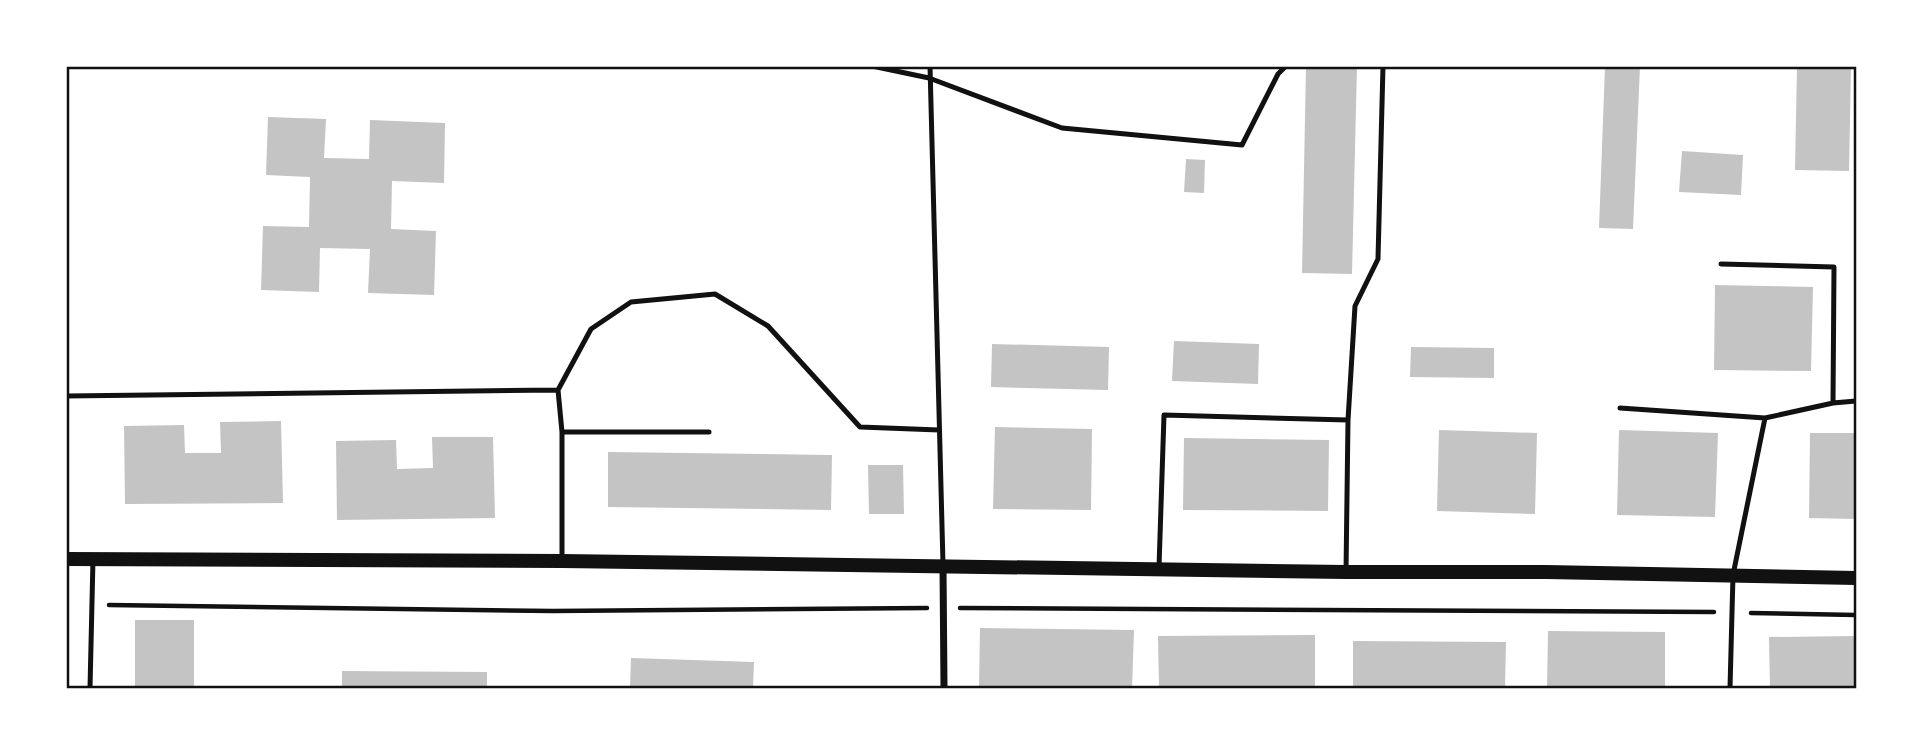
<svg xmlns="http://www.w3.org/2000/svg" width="1923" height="755" font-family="'Source Sans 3',sans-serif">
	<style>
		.building { fill: #c4c4c4 }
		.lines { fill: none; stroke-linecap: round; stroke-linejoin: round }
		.path { stroke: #111; stroke-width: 4.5 }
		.service { stroke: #111; stroke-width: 5 }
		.minor { stroke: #111; stroke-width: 7 }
		.secondary { stroke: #111; stroke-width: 14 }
		.neatline { fill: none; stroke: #111; stroke-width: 2.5 }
	</style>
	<rect width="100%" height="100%" fill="#fff"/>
	<path class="building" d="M1306,66H1357L1352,274L1302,273Z
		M1605,66H1640L1633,229L1599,228Z
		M1797,66L1851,67L1849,171L1795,170Z
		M268,117L326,119L324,158L369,159L370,120L445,123L444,183L392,181L391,229L436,231L434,295L368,293L370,249L320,248L319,292L261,290L263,226L309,227L310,177L266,175Z
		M1682,151L1743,155L1741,195L1679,192Z
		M1186,159L1205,160L1204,193L1184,192Z
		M1715,285L1813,287L1811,371L1714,370Z
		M1174,341L1259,344L1258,384L1172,381Z
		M992,344L1109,347L1108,390L991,387Z
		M1411,347L1494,348V378L1410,377Z
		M281,421L283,503L125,504L124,426L184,425L185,453H221L220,422Z
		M995,427L1092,429L1091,510L993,509Z
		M1439,430L1537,433L1535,514L1437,511Z
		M1619,430L1718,433L1715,517L1617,515Z
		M1810,433H1855L1854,453H1856V519L1809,518Z
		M432,437H493L495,518L337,520L336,441L396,440L397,469L433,468Z
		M1184,438L1329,440L1328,511L1183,510Z
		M608,452L832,455L831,510L608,507Z
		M868,465H903L904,514H869Z
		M135,620H194V688H135Z
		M980,628L1134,630L1132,688H979Z
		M1548,631L1665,632V688H1547Z
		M1315,635V688H1159L1158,636Z
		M1856,636V688H1770L1769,637Z
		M1353,641L1506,642L1505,688H1353Z
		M631,658L754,662L753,688H630Z
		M342,671L487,672V688H342Z"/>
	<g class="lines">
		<path class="path" d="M109,605L553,611L927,608
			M960,608L1714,612
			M1751,613L1856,615"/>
		<path class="service" d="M872,66L929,78L1062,128L1242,145L1278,74L1286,66
			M930,66L943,564
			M1721,264L1834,267L1833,403
			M558,390L562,432V558
			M66,396L558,390L591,329L631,302L715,294L768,326L860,427L939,430
			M1620,408L1765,418
			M562,432H709
			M1159,567L1164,415L1348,420
			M1346,572L1348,420L1355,306L1378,259L1383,66
			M90,688L93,559
			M1730,688L1733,575L1765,418L1833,403L1856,401"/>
		<path class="minor" d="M943,566L944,688"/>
		<path class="secondary" d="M66,559L562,561L1346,572H1546L1856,578"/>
	</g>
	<rect width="1923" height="755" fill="none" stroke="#ffffff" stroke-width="136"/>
	<rect x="68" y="68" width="1787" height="619" class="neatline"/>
</svg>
